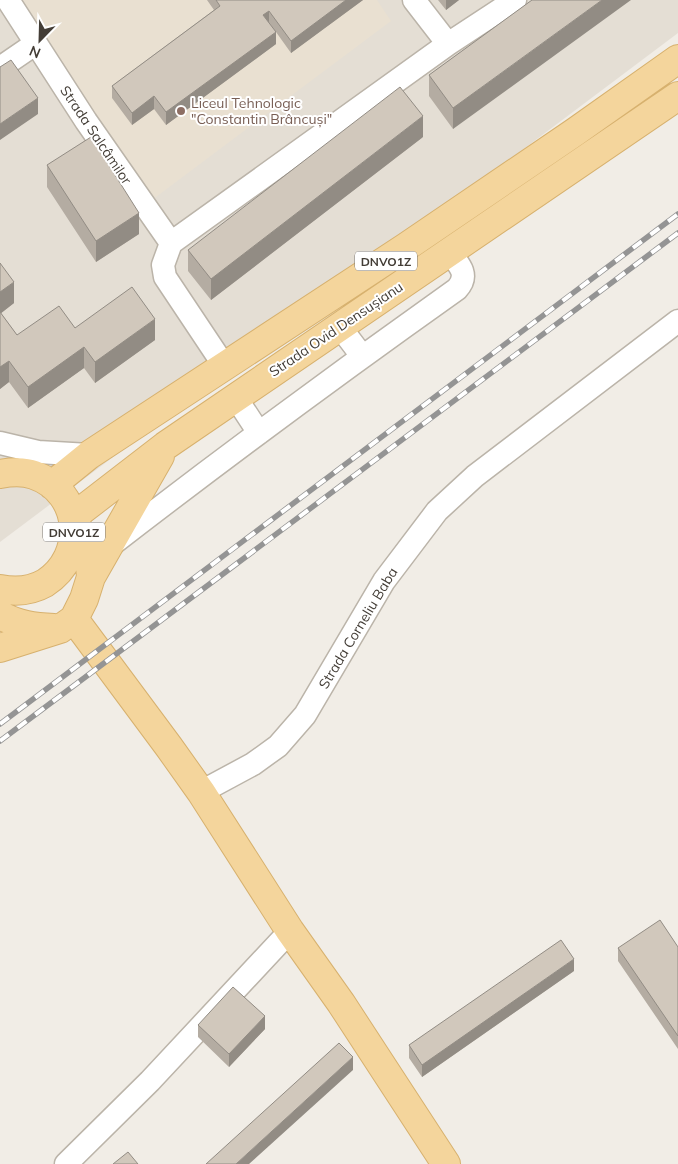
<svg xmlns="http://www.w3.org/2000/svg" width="678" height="1164" font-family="Mulish,sans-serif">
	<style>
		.residential { fill: #e4ded4 }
		.education { fill: #e9e0d1 }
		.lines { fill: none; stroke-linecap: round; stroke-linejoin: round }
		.minor-casing { stroke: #bbb4a9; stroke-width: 25 }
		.major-casing { stroke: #d7b16e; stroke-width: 30 }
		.minor { stroke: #fff; stroke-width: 22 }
		.major { stroke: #f4d59c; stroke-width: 28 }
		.rail-casing { stroke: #949494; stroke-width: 5.5 }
		.rail { stroke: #fff; stroke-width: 4; stroke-dasharray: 11; stroke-linecap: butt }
		.wall { fill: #b4aca2 }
		.shaded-wall { fill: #928c84 }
		.building { fill: #d1c8bc; stroke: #928c84 }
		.education-dot { fill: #8d6e63; stroke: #fff; stroke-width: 2 }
		.labels { text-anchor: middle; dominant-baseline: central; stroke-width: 4; stroke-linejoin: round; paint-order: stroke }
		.shield { fill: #fff; stroke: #7b7772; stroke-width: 1 }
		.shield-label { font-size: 12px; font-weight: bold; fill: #433d36 }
		.education-label { font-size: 14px; fill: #785e54; stroke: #fff; text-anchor: start }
		.street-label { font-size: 14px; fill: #433d36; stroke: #fff }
	</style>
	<rect width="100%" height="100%" fill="#f1ede6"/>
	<path class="residential" d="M0,0H678V33L0,542Z"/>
	<path class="education" d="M14,0H377L391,21L152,200Z"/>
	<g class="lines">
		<g class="minor-casing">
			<path id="minor" d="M8,0L86,121L171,243
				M414,0L448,44
				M0,68L35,44
				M340,327L362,356
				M225,367L165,277L163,265L171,243L448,44L515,0
				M236,398L259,433
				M0,443L38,452L89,455
				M111,545C225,457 340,372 457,289C470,275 459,264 449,252
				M201,792L253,764L278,746L305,715L384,581L437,511L475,476L678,321
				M66,1164L150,1081L290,931"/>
		</g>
		<g class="major-casing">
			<path id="major" d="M0,474C11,472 23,471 34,475C83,492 87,556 45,583C31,591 15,592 0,589
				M52,485L89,455L406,247L575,132L678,59
				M73,517L165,446L678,96
				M91,577L160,456
				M0,615C18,625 34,627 54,628
				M74,619L169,747L201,792L290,931L341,1003L446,1164
				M0,648L60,629L74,619L84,599L91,577L88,544L76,525"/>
		</g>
		<use href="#minor" class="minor"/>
		<use href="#major" class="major"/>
		<g class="rail-casing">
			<path id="rail" d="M0,724L678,214
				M0,741L678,233"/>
		</g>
		<use href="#rail" class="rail"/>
	</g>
	<path class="wall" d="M207,0H363L291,53L276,32V44L166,125L154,109L132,125L112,98V86L214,10Z
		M438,0H459L446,10Z
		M532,0L453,129L429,96V75Z
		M423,137L211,300L188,271V250Z
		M47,165L139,234L96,262L47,187Z
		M0,263L14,303L1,313L17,335L75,328L155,340L95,383L84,368L28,408L9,382L0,389Z
		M678,947V1049L618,961V948Z
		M574,971L422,1077L409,1058V1045Z
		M198,1025L265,1029L229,1067L198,1037Z"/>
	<path class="shaded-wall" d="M346,0H363L291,53V41Z
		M446,0H459L446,10Z
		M602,0H631L453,129V108Z
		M269,11V23L263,15Z
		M276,32V44L166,125V112Z
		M154,96V109L132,125V113Z
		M38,98V114L0,140V124Z
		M423,116V137L211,300V279Z
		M139,213V234L96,262V241Z
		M14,282V303L0,314V292Z
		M155,319V340L95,383V362Z
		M84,347V368L28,408V387Z
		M9,361V382L0,389V367Z
		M574,959V971L422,1077V1065Z
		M265,1016V1029L229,1067V1054Z
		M353,1057V1070L249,1164H236Z"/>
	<path class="building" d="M216,0H346L291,41L269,11L263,15L276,32L166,112L154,96L132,113L112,86L220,6Z
		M532,0H602L453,108L429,75Z
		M11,60L38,98L0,124V67Z
		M400,87L423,116L211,279L188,250Z
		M91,137L139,213L96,241L47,165Z
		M0,263L14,282L0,292Z
		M132,287L155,319L95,362L84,347L28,387L9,361L0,367V312L17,335L59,306L75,328Z
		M660,920L678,947V1036L618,948Z
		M561,940L574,959L422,1065L409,1045Z
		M233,987L265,1016L229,1054L198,1025Z
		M339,1043L353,1057L236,1164H206Z
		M128,1152L138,1164H113Z"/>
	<circle class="education-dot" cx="181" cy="111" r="5"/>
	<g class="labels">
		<g class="shield">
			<rect x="355" y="251.5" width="62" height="19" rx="4"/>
			<rect x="43" y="522.5" width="62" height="19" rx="4"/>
		</g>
		<g class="shield-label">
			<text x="386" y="261">DNVO1Z</text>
			<text x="74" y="532">DNVO1Z</text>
		</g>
		<g class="education-label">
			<text x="191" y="103">Liceul Tehnologic<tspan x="191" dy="16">"Constantin Brâncuși"</tspan></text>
		</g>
		<g class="street-label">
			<text transform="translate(96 135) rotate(56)">Strada Salcâmilor</text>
			<text transform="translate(336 329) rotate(-34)">Strada Ovid Densușianu</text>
			<text transform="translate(358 628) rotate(-59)">Strada Corneliu Baba</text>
		</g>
	</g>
	<g transform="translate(40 40) rotate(203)" stroke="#ffffff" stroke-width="4" paint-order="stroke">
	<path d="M0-4L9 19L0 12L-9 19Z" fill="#433d36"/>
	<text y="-8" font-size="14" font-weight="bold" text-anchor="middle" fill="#433d36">N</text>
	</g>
</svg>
